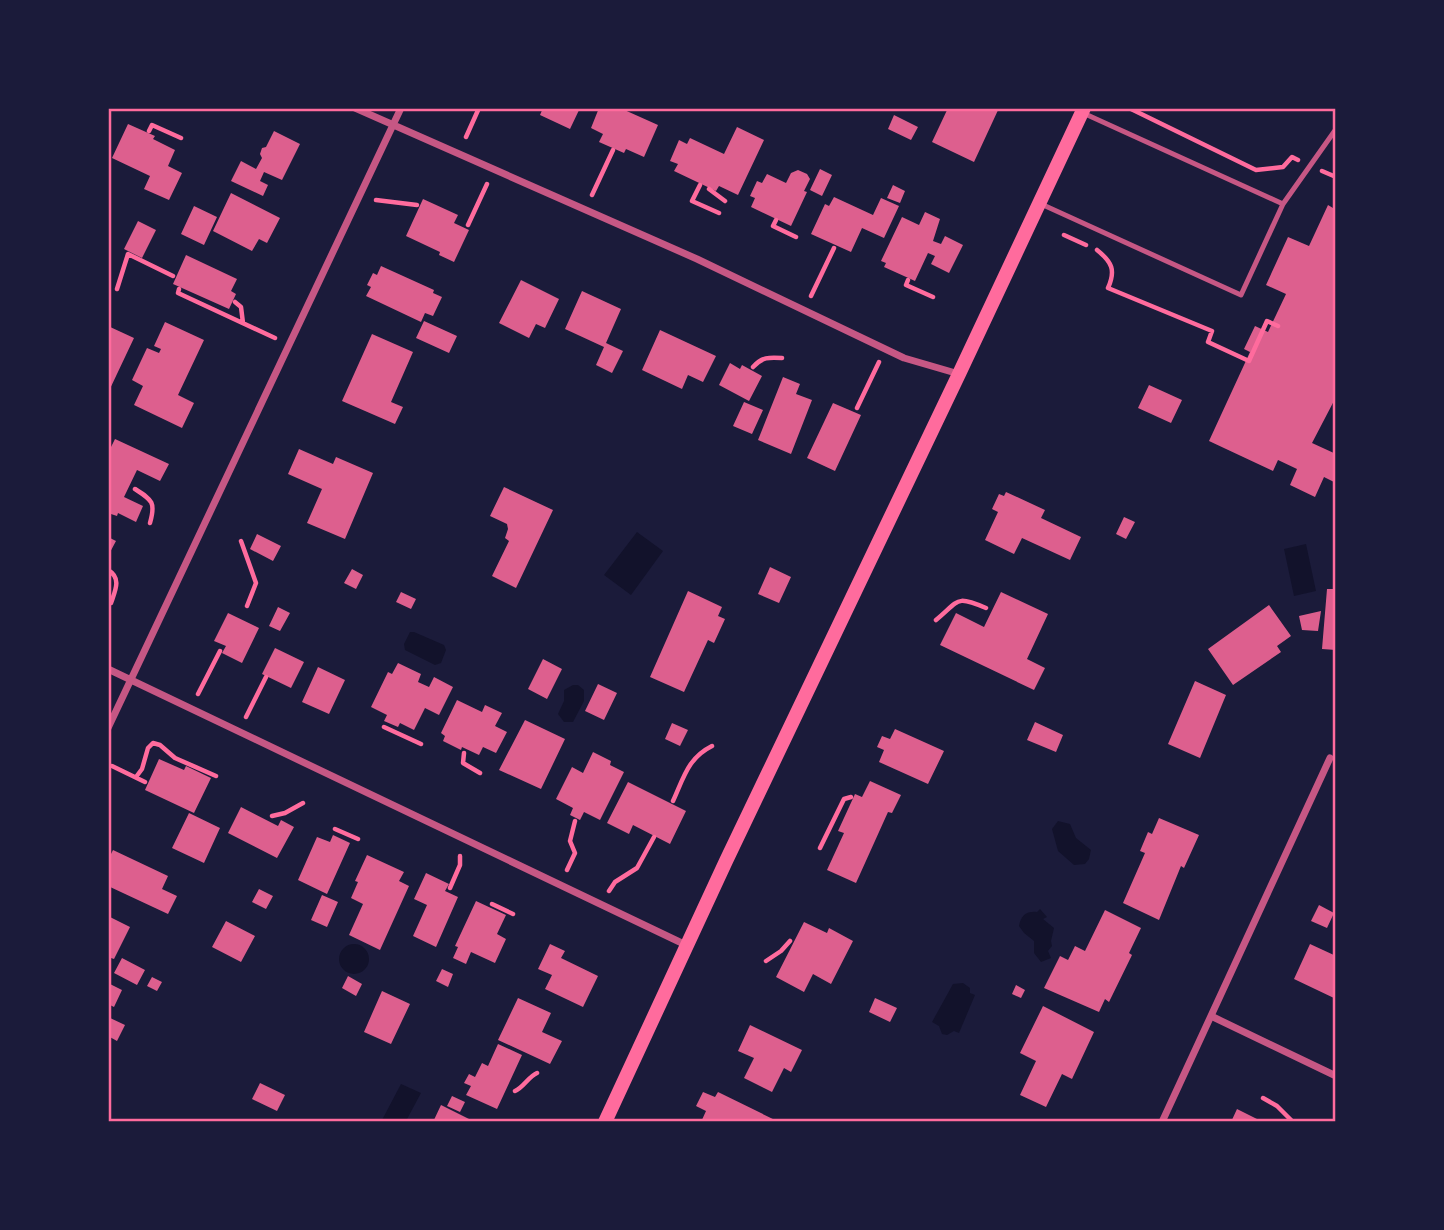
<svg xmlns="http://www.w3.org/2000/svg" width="1444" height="1230" font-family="'Exo 2',sans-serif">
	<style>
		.water { fill: #12122b }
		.building { fill: #dd5f8e }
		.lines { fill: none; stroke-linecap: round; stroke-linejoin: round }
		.path { stroke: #ff6b9d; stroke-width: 4.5 }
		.service { stroke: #c65784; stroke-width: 5 }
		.minor { stroke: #c65784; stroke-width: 7 }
		.secondary { stroke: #ff6b9d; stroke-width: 14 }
		.neatline { fill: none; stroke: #ff6b9d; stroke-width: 2.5 }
	</style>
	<rect width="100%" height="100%" fill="#1b1b3a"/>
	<path class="water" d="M637,532L663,551L631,595L604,575Z
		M1306,544L1316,591L1294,596L1284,549Z
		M410,632H414L444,645L446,650L441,663L435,665L405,650L404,644Z
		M573,685H578L584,690V701L573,722H564L558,714L564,701V690Z
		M1058,821L1070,824L1076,838L1091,850L1089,859L1085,864L1074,865L1058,851L1052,829Z
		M1040,909L1047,917L1043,919L1054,928L1051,941L1052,946L1048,951L1051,958L1041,962L1034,953V941L1024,933L1019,926C1021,915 1027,911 1037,912Z
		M339 959a15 15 0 1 1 30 0a15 15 0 1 1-30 0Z
		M963,983L970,988V993L975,995L959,1033L954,1031L947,1035L942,1034L939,1026L932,1022L953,984Z
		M401,1084L421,1093L406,1121H385L382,1120Z"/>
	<path class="building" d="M543,108H580L570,129L540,115Z
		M599,108H620L658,125L644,157L626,149L624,153L599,142L603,134L591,128Z
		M948,108H999L974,162L932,142Z
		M894,115L918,127L911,140L888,129Z
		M128,124L155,136L153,139L175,150L168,166L182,173L169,200L144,189L150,176L112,158Z
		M737,127L764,140L738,195L719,186L716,191L674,171L678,164L670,161L679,140L687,144L690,138L724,154Z
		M274,131L300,144L282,180L264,172L260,181L268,185L263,196L231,181L241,161L256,169L262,158L260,154L262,148L266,147Z
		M820,169L832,175L822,196L810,190Z
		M798,170L807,174L810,179L804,191L807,192L791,226L751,207L755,198L750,196L757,181L762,183L767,174L786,183L791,173Z
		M893,185L905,191L900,203L887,198Z
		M231,193L280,218L267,243L259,239L252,251L213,231Z
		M834,197L873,215L881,198L899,206L884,238L862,228L851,252L811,234L825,204L829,206Z
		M423,199L458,215L454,223L469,230L454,262L439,255L440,252L406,236Z
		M1336,204V397L1312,443L1336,454V483L1324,477L1315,497L1290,485L1297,469L1278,460L1273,471L1209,441L1250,352L1244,349L1255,326L1268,332L1286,294L1266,285L1288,237L1309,246L1328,205L1333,208Z
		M194,206L217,217L204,245L181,234Z
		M925,212L940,219L933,241L941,244L945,236L963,245L949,273L931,264L935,256L928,253L915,281L884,267L886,263L881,261L902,217L919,225Z
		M138,221L156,230L142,258L124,249Z
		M186,255L237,279L231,291L236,294L229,309L173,284Z
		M381,266L434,290L433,293L442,297L433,316L425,313L421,322L366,296L371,287L367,285L373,273L377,275Z
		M521,280L559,299L545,328L536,324L529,338L499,323Z
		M582,291L621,309L606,343L623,351L612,373L596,365L604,347L565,329Z
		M424,321L457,336L449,353L416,338Z
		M165,322L204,340L178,395L194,403L182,428L134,405L143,386L132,380L147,348L159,353L161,349L154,346Z
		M108,326L134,338L108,393Z
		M660,330L716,356L703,382L688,375L682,389L642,370Z
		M372,334L413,352L391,402L403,407L395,424L342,401Z
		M730,363L740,369L742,365L762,376L749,401L719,385Z
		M783,377L800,384L796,394L812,400L791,454L758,440Z
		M1149,385L1182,400L1171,423L1138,408Z
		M744,402L763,410L752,434L733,426Z
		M833,403L861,415L835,471L807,458Z
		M115,439L169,464L160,481L137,470L124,497L143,506L136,522L118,513L117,516L108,513V453Z
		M299,449L333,464L336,457L373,473L345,539L307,523L322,489L288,474Z
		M504,487L553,510L516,588L492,576L509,541L505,538L508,529L507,524L490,516Z
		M1006,492L1045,510L1041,518L1081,537L1070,560L1022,538L1014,554L985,540L998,512L992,509L999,494L1004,496Z
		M1124,517L1135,522L1126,539L1116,534Z
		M257,534L281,546L273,561L250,549Z
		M108,537L116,541L108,556Z
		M770,567L791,577L779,603L758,594Z
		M352,569L363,575L356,589L344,583Z
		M1327,589H1336V650L1322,649Z
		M688,591L722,607L718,616L725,619L714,643L708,640L684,692L650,677Z
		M401,592L416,599L411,609L396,602Z
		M1001,592L1048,614L1027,659L1045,668L1034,690L940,645L956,613L984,627Z
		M1269,605L1291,636L1277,646L1281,652L1233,685L1208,649Z
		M278,607L290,613L280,631L269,626Z
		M1321,611L1318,631L1302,630L1299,616Z
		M228,613L259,628L242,663L222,653L226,646L214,641Z
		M275,648L304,662L291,688L262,674Z
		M543,659L562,669L547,699L528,689Z
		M398,663L421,674L418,682L429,687L434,677L453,687L439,715L425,708L414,730L400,723L398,727L384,721L387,715L371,707L388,672L392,674Z
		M318,667L345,680L329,714L302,702Z
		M1195,681L1226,695L1200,758L1168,744Z
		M598,684L617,693L604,720L585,711Z
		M457,700L482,712L485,705L502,713L495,726L507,732L496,753L483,747L479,755L462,747L461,750L443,741L445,736L441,733Z
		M525,720L565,739L541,789L499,770Z
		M1035,722L1063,735L1056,752L1027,740Z
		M672,723L688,730L680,746L665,739Z
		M895,729L944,751L928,784L879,762L884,750L877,747L882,736L890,739Z
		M593,752L611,761L610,765L624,772L600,820L584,812L580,820L570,815L573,808L556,799L572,767L583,773Z
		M159,759L184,770L186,766L211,778L194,813L145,790Z
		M870,781L901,795L892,813L888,812L856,883L827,870L844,833L838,831L855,794L862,797Z
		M628,782L686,811L670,844L633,825L629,834L607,823Z
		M241,807L278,826L281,820L294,827L277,858L228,833Z
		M189,813L220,828L204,863L172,848Z
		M1159,818L1199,835L1184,868L1181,866L1159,920L1123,903L1145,853L1140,851L1148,832L1152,834Z
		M333,835L350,843L327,894L298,880L317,837L330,842Z
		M113,850L168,876L162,889L177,896L168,914L108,886V860Z
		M367,855L404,872L399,881L409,886L380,950L349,935L363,904L351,898L358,882L355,881Z
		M426,873L449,884L445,891L458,897L436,947L413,936L427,905L414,899Z
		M259,889L273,896L266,909L252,902Z
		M322,895L338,902L327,927L311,920Z
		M476,901L506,915L497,934L506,939L495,963L471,952L466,964L453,958L458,947L455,946Z
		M1319,905L1334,913L1327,928L1311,921Z
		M1105,910L1141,928L1129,953L1132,955L1109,1002L1105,999L1099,1012L1044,988L1060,956L1068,960L1075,946L1085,951Z
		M108,916L130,927L114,959L108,957Z
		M226,921L255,936L241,962L212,947Z
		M804,922L827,933L829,928L853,941L831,984L813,974L804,992L776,977Z
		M550,944L565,951L561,958L598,976L583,1007L545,989L552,975L538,969Z
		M1310,944L1336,956V999L1294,979Z
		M122,958L145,970L137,985L114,973Z
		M442,969L453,974L448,987L436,981Z
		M348,976L362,984L356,996L342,988Z
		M152,977L162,982L157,991L147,986Z
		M108,983L122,990L114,1007L108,1004Z
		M1016,985L1025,990L1021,998L1012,994Z
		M382,991L410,1004L391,1044L364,1032Z
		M518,998L551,1013L542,1032L562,1041L550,1064L498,1040Z
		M875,998L897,1008L890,1022L869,1012Z
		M1043,1006L1094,1032L1072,1079L1062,1074L1046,1107L1020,1095L1036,1061L1020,1053Z
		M108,1017L125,1025L117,1041L108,1036Z
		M750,1025L802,1050L791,1072L784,1068L772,1092L744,1078L754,1058L738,1051Z
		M498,1044L522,1055L497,1109L466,1095L471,1086L464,1083L469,1074L475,1077L482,1063L488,1066Z
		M260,1083L285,1095L277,1111L252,1099Z
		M703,1092L715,1097L718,1092L779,1122H701L706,1111L696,1106Z
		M452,1096L465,1102L460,1112L447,1106Z
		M441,1105L475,1122H433Z
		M1237,1109L1263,1122H1231Z"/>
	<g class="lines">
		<path class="path" d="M1129,108L1256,170L1283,167L1292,157L1298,160
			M149,131L152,125L181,138
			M466,137L479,108
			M1322,171L1336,177
			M700,185L692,201L719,213
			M709,189L725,201
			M592,195L613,150
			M376,200L417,205
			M776,220L773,226L796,237
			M468,225L487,184
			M1064,235L1086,245
			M1097,250C1112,262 1116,270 1108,288L1212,331L1208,342L1249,361L1267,321L1278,326
			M908,280L906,285L933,297
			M117,289L128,254L173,276
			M179,289L178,293L275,338
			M811,296L834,248
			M235,302L241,307L243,323
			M753,367C762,357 769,357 782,358
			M857,408L879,362
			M135,489C152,500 156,502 150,523
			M241,541L256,583L247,606
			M108,570C122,578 115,591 111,603
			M936,620C960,600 955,595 986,608
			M198,694L220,651
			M246,717L266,677
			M384,727L421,744
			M464,753L463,763L480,773
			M112,766L145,782
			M136,777L142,769L148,748L153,743L160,745L175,758L216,776
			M673,801C684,777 688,758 712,746
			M272,816L285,813L303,803
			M335,829L358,839
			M820,848L844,799L851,797
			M567,870L575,853L570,841L575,821
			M450,888L460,865V856
			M609,891L615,882L637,868L654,837
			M492,904L513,914
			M766,961L781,951L790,941
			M515,1091C524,1087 528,1077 537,1073
			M1263,1098L1277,1106L1293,1122"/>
		<path class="service" d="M1041,204L1241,295L1283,204L1083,113
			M1283,204L1336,129"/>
		<path class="minor" d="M355,108L697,259L904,358L959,374
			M108,669L686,945
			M108,728L401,108
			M1211,1016L1336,1076
			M1162,1122L1330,758"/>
		<path class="secondary" d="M605,1122L726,861L959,374L1084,108"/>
	</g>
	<rect width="1444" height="1230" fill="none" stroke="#1b1b3a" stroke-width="220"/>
	<rect x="110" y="110" width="1224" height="1010" class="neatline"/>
</svg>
